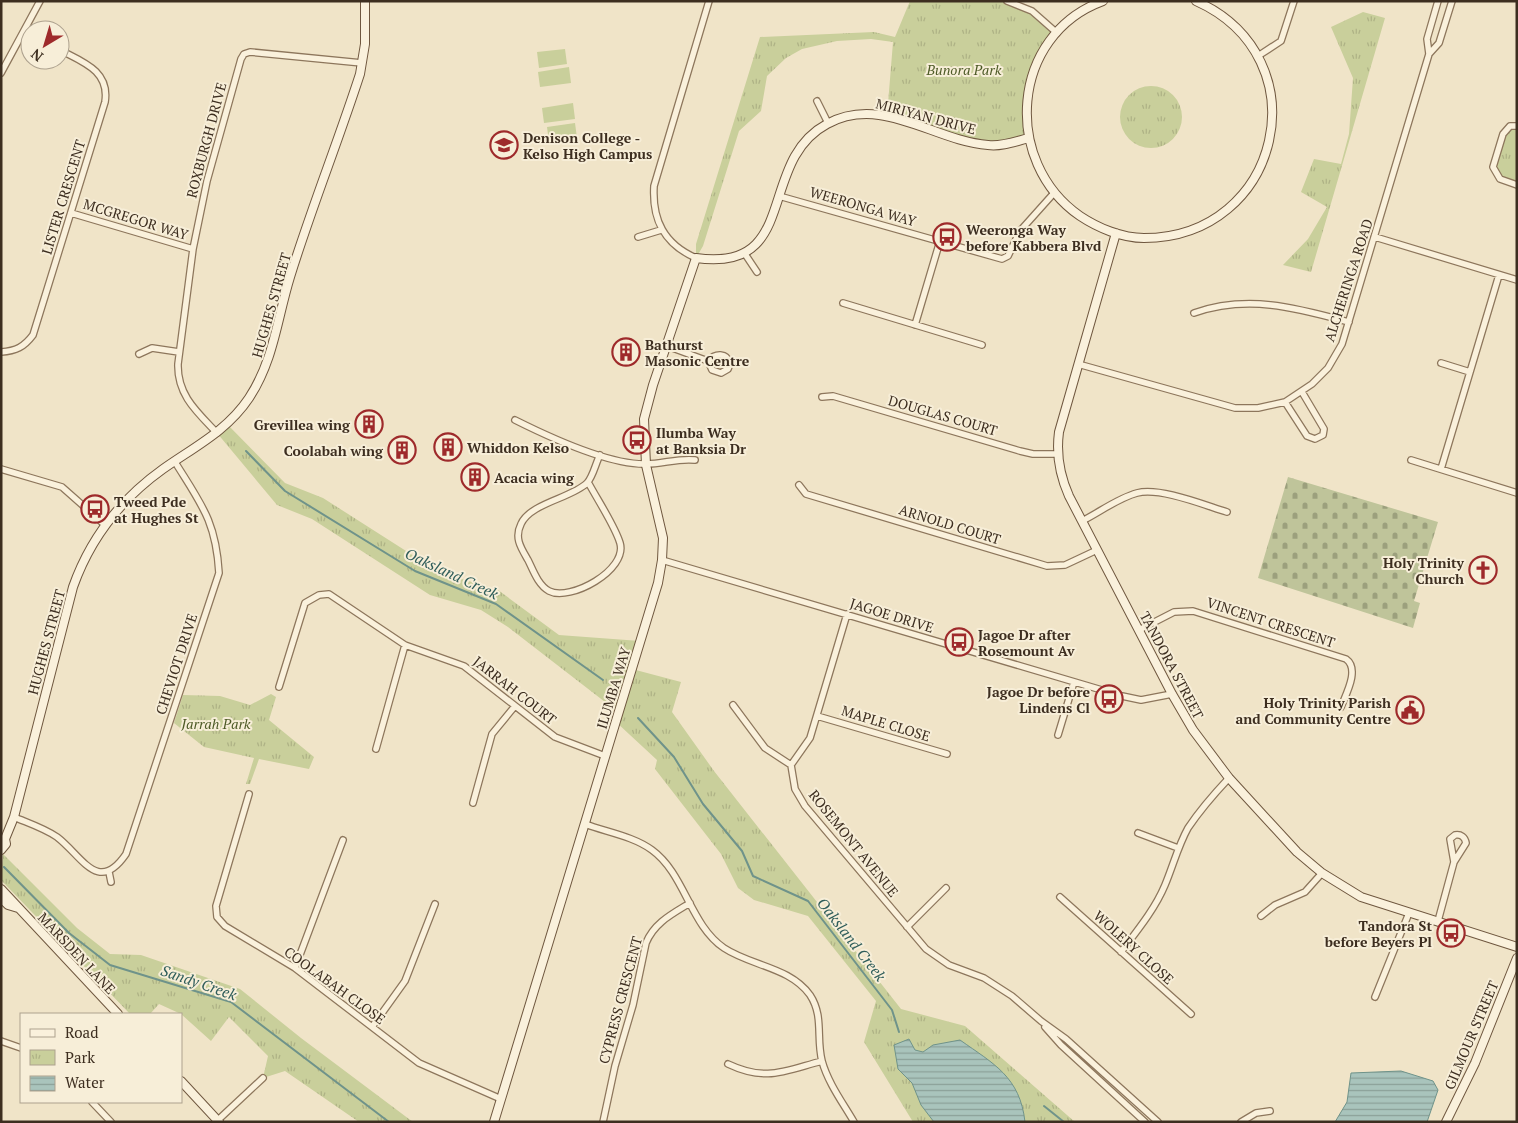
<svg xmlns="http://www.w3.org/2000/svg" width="1518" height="1123" font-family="'PT Serif',serif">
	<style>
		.green { fill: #c9cf9b }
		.cemetery { fill: url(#cemetery-stones) }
		.park { fill: url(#park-tufts) }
		.water { fill: url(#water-rules); stroke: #6f938a }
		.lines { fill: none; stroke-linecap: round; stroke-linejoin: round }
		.stream { stroke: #6f938a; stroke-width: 2 }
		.street-casing { stroke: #8d765c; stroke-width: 8 }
		.secondary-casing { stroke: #6f573f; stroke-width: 10 }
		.street { stroke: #faf1dc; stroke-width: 5.5 }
		.secondary { stroke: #faf1dc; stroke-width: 8 }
		.labels { text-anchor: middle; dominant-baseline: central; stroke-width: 4; stroke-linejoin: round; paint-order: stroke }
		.park-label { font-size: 14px; font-style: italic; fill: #4d5a26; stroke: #f7eed8 }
		.street-label { font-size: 14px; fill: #3d2e20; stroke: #f7eed8 }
		.poi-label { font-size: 14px; font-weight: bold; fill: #3d2e20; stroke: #f7eed8; text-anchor: start }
		.water-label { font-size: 15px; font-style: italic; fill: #2f5d5a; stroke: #f7eed8 }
	</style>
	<defs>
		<pattern id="cemetery-stones" width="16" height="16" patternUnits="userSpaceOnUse" patternTransform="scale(1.25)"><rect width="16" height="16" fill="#bfc49a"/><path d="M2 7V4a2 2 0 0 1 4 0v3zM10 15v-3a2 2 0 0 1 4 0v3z" fill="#9ca07d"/></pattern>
		<pattern id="park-tufts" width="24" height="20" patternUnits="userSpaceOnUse" patternTransform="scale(1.25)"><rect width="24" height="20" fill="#c9cf9b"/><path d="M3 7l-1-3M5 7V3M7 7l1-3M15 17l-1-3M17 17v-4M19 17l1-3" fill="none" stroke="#aeb285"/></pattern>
		<pattern id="water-rules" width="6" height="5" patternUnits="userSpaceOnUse" patternTransform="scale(1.25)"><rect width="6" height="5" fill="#a9c4bc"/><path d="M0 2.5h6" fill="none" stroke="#8ba098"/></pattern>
	</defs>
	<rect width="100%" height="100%" fill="#f0e4c8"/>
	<path class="green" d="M565,49L567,64L539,68L537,52Z
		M569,67L571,83L540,87L538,72Z
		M573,103L575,119L544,123L542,108Z
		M575,123L577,138L549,142L547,127Z"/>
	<path class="cemetery" d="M1288,477L1438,522L1414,601L1420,603L1413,628L1258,578Z"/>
	<path class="park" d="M910,1H1007L1021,5L1057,33L1031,80L1029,138L990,146L887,116L893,42L871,39L837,41L802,49L786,58L767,76L761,111L739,131L703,246L696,258V244L760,37L874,32L895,37Z
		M1363,12L1385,18L1311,272L1283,265L1308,239L1327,207L1301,192L1314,159L1341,164L1349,134L1353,78L1331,27Z
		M1120 117a31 31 0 1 1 62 0a31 31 0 1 1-62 0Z
		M1517,126V185L1503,181L1494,163L1504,132Z
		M227,424L285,483L323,498L439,572L498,590L559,635L640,641L632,669L681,682L672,712L714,771L901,1009L965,1026L1075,1122H913L864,1042L876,1001L808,916L754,900L738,888L721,854L655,769L657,760L616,722L618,712L508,627L481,610L430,595L312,519L277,505L217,433Z
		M271,694L276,697L269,720L314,757L309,769L259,759L250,784H246L254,758L204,747L174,723L183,695L220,696L250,705Z
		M3,854L77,928L110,954L141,955L240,989L301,1038L413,1122H359L285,1071L263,1078L268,1056L229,1017L211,1041L181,1014L159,1004L150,1014H130L1,880Z"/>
	<path class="water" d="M909,1039L915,1050L923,1052L933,1045L960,1040C994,1064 1020,1077 1025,1122H934L921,1105L912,1083L898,1069L894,1045Z
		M1401,1071L1433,1081L1438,1090L1427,1122H1335L1347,1102L1351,1073Z"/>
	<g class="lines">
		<path class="stream" d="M246,451L285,491L415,571L496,604L603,680
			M638,718L674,757L703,804L742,851L753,876L808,901L892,1010L899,1032
			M4,867L69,933L110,965L231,1002L389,1122
			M1044,1106L1064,1122"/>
		<g class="street-casing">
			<path id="street" d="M1007,1L1032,11L1057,33
				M1429,54L1439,43L1452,1
				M1258,56L1281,41L1294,1
				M1,73L40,1
				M817,101L828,123
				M1517,126H1510L1503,134L1493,167L1500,179L1517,185
				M779,196L1002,259L1008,256L1020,231L1054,193
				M71,213L193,249
				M638,237L661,230
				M1375,237L1517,280
				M745,254L757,272
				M696,258C664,244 652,220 654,186L709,1
				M843,303L982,345
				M1194,313C1248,294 1297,308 1349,322
				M915,325L940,241
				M667,346L708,361C715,353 727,352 730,364L728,369L721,373L712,370L708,361
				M1,352C16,351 24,347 33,335L105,102C110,71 83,62 60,50
				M139,354L152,348L179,352
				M1441,363L1470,372
				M1078,364L1235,408H1258L1285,402L1312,384L1328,368L1342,344L1429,54L1427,39L1438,1
				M822,397L833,396L1020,451L1033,454H1058
				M1285,402L1307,436L1315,439L1323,435L1324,429L1302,392
				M515,420C549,437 608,465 646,464C663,464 678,458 695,460
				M217,433C197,412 177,395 178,364L193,249L207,181L241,59L244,54L250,52L362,63
				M1411,460L1517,493
				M1,469L62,487L105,525
				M1441,469L1499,275
				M588,482C597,499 615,526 620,543C628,570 570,602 549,591C538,585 533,570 528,560C521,548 514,538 521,524C530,503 572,498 587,483C593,477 596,462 600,455
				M799,485L806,494L1047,566L1065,565L1097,550
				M1082,521C1100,512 1118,498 1137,493C1160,487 1204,505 1227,512
				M662,560L1122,696L1141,700L1172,694
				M847,614L810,738L791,765L795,789L805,806L926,949L949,965L984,978L1012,996L1041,1021L1066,1039L1158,1122
				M1139,630L1174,612L1193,611L1346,659C1360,669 1346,694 1341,707
				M279,687L305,603L319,595L329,594L405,645L464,666L555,737L605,756
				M733,705L765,748L791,765
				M817,716L947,754
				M1058,735L1074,682
				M376,749L405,645
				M249,794L216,906L217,917L225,926L295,968L419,1063L501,1099
				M473,803L492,734L515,706
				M14,817C28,823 44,828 57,837C82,856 98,895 126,854L219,573C216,521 201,504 175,462
				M585,824C606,832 633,836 652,850C685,874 690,925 724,948C751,966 790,967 810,995C824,1016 816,1038 822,1061C828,1083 843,1103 854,1122
				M1138,833L1178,848
				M109,872L111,882
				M1060,897L1191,1014
				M1261,916L1275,905L1305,892L1322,873
				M1438,921L1454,862L1466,843C1465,837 1461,834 1455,835L1450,839L1454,862
				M907,927L946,888
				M1121,952C1137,931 1155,909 1165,885C1173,866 1178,846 1188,828C1200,810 1214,794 1229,778
				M295,968L343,840
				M1375,997L1409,913
				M372,1027L405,981L435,904
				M1045,1027L1061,1045L1145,1122
				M1,1041L21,1048
				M728,1064C766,1082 784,1071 822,1061
				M92,1102L111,1122
				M218,1120L263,1078
				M603,1122L615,1066L633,1005L646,943C654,923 672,914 690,903
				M1241,1122L1256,1113L1270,1111"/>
		</g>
		<g class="secondary-casing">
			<path id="secondary" d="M1103,1C1010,35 1002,162 1080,216C1098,228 1122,238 1144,238C1281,238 1323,58 1196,1
				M1116,233L1059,432C1056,455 1060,476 1069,496L1172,694L1193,730L1229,778L1297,852L1322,873L1361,897L1517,947
				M1,850L6,844L5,839L14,817L73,587C90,539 121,499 163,469C194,447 227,431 249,398C274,360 277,319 290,277C311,209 338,142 360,74L365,44V1
				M1,889L118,1014
				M1,898L8,905L18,908
				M181,1081L219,1122
				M494,1122L658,583L662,560L663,538L646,465L644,419L653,385L696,258C801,273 756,162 827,124C882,94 934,141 988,145C1001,147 1017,141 1029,138
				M1446,1122L1475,1063L1517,958"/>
		</g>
		<use href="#street" class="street"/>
		<use href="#secondary" class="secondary"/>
	</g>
	<defs>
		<g id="school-ring" transform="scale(1.4375)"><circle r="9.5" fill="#f7eed8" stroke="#9e2a2b" stroke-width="1.5"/><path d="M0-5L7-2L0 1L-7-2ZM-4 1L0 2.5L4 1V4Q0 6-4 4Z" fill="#9e2a2b"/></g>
		<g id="bus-ring" transform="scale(1.4375)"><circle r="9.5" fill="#f7eed8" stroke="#9e2a2b" stroke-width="1.5"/><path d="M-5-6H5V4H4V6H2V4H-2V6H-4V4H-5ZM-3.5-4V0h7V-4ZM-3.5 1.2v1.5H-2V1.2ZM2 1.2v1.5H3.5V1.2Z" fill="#9e2a2b"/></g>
		<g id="building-ring" transform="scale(1.4375)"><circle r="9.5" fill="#f7eed8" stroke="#9e2a2b" stroke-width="1.5"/><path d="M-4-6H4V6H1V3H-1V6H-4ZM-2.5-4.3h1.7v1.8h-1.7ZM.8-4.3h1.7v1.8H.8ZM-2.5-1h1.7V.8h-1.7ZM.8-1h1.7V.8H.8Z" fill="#9e2a2b"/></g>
		<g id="church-ring" transform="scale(1.4375)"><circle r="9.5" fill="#f7eed8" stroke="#9e2a2b" stroke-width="1.5"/><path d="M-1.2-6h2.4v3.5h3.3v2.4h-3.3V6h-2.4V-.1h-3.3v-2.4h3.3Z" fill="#9e2a2b"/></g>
		<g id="civic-ring" transform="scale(1.4375)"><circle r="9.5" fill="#f7eed8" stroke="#9e2a2b" stroke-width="1.5"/><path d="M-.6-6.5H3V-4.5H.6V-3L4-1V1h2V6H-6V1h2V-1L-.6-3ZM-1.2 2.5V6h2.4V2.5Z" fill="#9e2a2b"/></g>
	</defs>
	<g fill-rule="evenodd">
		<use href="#school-ring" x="504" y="145"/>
		<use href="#bus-ring" x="947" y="237"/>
		<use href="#building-ring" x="626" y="352"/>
		<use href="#building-ring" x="369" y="424"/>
		<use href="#bus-ring" x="637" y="440"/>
		<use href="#building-ring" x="448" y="447"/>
		<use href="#building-ring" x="402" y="450"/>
		<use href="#building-ring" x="475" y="477"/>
		<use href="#bus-ring" x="95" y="509"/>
		<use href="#church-ring" x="1483" y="570"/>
		<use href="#bus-ring" x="959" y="642"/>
		<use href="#bus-ring" x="1109" y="699"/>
		<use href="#civic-ring" x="1410" y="710"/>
		<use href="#bus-ring" x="1451" y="933"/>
	</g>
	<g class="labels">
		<g class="park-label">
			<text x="964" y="69">Bunora Park</text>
			<text x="216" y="723">Jarrah Park</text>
		</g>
		<g class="street-label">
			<text transform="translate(926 116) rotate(15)">MIRIYAN DRIVE</text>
			<text transform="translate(206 140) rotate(-75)">ROXBURGH DRIVE</text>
			<text transform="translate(63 197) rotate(-73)">LISTER CRESCENT</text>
			<text transform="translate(863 206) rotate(16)">WEERONGA WAY</text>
			<text transform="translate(136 219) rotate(17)">MCGREGOR WAY</text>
			<text transform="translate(1348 280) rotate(-72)">ALCHERINGA ROAD</text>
			<text transform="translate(271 305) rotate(-74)">HUGHES STREET</text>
			<text transform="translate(943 415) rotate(16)">DOUGLAS COURT</text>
			<text transform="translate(950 524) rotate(17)">ARNOLD COURT</text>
			<text transform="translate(892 615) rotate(17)">JAGOE DRIVE</text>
			<text transform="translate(1271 622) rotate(18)">VINCENT CRESCENT</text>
			<text transform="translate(46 642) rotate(-75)">HUGHES STREET</text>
			<text transform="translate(176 664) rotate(-72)">CHEVIOT DRIVE</text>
			<text transform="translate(1172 665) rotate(62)">TANDORA STREET</text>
			<text transform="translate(613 688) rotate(-73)">ILUMBA WAY</text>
			<text transform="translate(515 690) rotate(38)">JARRAH COURT</text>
			<text transform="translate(886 723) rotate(17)">MAPLE CLOSE</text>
			<text transform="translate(854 843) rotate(51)">ROSEMONT AVENUE</text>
			<text transform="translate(1134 947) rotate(42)">WOLERY CLOSE</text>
			<text transform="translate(77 953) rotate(47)">MARSDEN LANE</text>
			<text transform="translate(335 985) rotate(36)">COOLABAH CLOSE</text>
			<text transform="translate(620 1000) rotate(-75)">CYPRESS CRESCENT</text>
			<text transform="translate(1471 1035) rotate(-67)">GILMOUR STREET</text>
		</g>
		<g class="poi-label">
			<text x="523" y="137">Denison College -<tspan x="523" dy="16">Kelso High Campus</tspan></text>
			<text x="966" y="229">Weeronga Way<tspan x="966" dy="16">before Kabbera Blvd</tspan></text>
			<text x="645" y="344">Bathurst<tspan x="645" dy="16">Masonic Centre</tspan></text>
			<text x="350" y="424" text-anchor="end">Grevillea wing</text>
			<text x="656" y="432">Ilumba Way<tspan x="656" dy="16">at Banksia Dr</tspan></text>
			<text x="467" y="447">Whiddon Kelso</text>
			<text x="383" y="450" text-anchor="end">Coolabah wing</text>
			<text x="494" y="477">Acacia wing</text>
			<text x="114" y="501">Tweed Pde<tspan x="114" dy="16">at Hughes St</tspan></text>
			<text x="1464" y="562" text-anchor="end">Holy Trinity<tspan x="1464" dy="16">Church</tspan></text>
			<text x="978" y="634">Jagoe Dr after<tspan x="978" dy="16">Rosemount Av</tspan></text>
			<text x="1090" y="691" text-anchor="end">Jagoe Dr before<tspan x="1090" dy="16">Lindens Cl</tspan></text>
			<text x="1391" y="702" text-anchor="end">Holy Trinity Parish<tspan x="1391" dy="16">and Community Centre</tspan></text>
			<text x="1432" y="925" text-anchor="end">Tandora St<tspan x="1432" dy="16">before Beyers Pl</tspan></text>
		</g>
		<g class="water-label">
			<text transform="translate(452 573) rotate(25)">Oaksland Creek</text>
			<text transform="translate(852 939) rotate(52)">Oaksland Creek</text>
			<text transform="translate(199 982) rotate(19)">Sandy Creek</text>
		</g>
	</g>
	<rect width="1518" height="1123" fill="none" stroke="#3d2e20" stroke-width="5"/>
	<rect x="20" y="1013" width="162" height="90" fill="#f7eed8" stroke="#ada18e"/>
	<rect x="30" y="1029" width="25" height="8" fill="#faf1dc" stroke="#ada18e"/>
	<text x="65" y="1038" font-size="15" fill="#3d2e20">Road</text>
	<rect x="30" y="1050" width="25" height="15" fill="url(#park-tufts)" stroke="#ada18e"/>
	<text x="65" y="1063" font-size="15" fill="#3d2e20">Park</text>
	<rect x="30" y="1076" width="25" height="15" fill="url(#water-rules)" stroke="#ada18e"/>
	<text x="65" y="1088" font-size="15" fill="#3d2e20">Water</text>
	<g transform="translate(45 45) rotate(218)"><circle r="24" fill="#f7eed8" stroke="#ada18e"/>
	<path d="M0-4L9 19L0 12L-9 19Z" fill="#9e2a2b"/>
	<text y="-8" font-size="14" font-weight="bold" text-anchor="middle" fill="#3d2e20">N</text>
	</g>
</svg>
